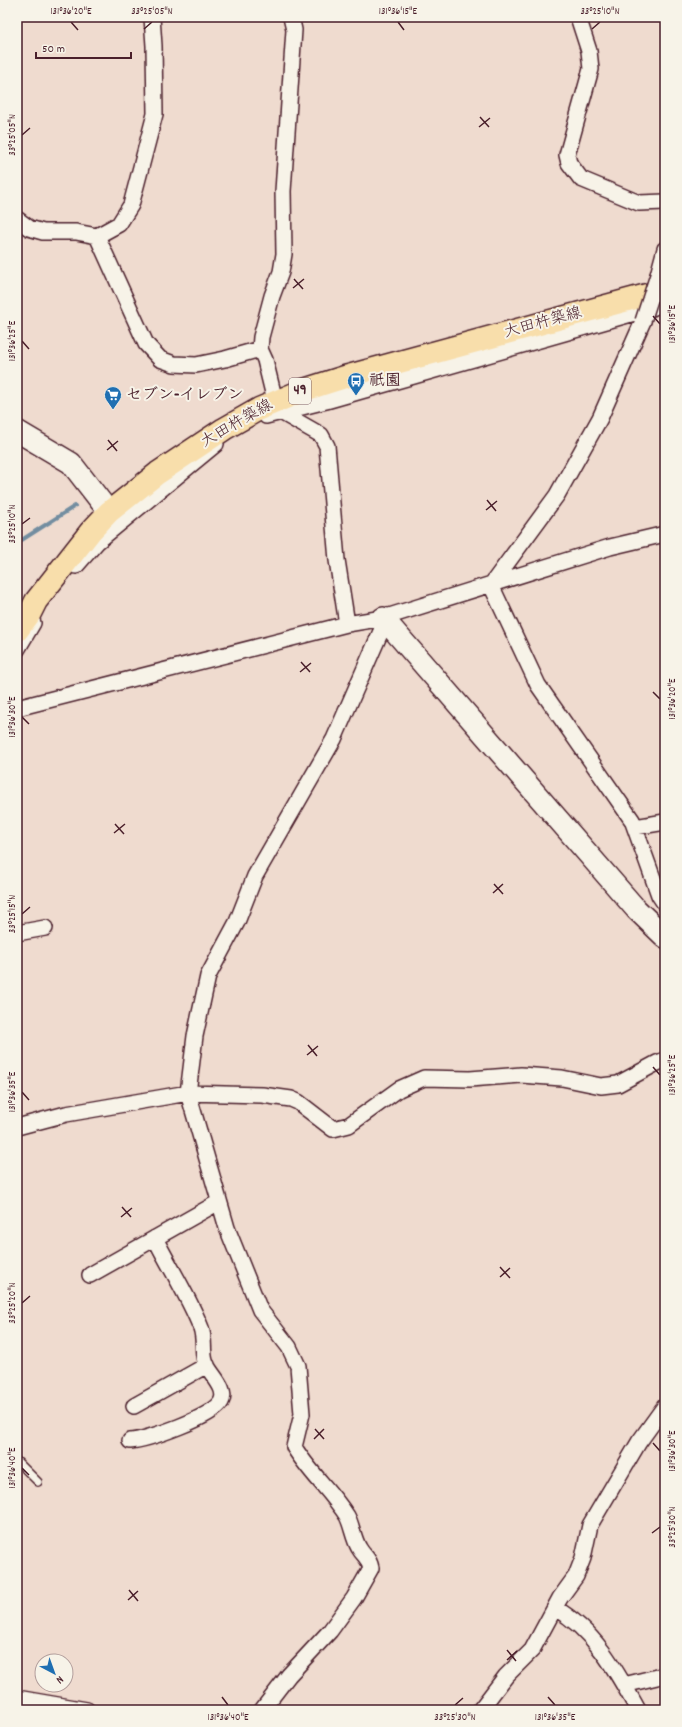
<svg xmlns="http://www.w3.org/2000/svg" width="682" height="1727" font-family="Dekko,'Klee One',sans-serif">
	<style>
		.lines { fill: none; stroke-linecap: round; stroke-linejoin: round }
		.stream { stroke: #728da0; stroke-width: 4 }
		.lane-casing { stroke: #4a1f2b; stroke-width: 10 }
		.street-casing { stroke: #4a1f2b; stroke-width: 18 }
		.secondary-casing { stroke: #4a1f2b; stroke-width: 24 }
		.primary-casing { stroke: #4a1f2b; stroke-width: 25 }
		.lane { stroke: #f7f3e8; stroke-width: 7 }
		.street { stroke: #f7f3e8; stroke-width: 15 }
		.secondary { stroke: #f7f3e8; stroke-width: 21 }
		.primary { stroke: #f8deab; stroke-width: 22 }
		.street-bridge-casing { stroke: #4a1f2b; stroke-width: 18; stroke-linecap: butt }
		.street-bridge { stroke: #f7f3e8; stroke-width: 15 }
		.ticks { fill: none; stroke: #4a1f2b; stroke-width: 1.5 }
		.labels { text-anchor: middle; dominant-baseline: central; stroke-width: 4; stroke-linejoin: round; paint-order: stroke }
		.shield { fill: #f7f3e8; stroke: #7e5f64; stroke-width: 1 }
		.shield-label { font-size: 15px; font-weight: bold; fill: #4a1f2b }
		.street-label { font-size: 16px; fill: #4a1f2b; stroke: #f7f3e8 }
		.poi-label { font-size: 16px; font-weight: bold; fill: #4a1f2b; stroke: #f7f3e8; text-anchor: start }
		.neatline { fill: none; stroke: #4a1f2b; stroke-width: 1.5 }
		.ticks-label { font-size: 10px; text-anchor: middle; fill: #4a1f2b }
	</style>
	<rect width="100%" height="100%" fill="#efdbcf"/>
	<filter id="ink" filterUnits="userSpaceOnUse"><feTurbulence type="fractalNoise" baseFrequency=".025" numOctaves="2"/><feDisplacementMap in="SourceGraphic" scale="8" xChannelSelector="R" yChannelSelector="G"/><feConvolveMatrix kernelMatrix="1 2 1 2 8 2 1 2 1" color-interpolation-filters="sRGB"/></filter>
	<g filter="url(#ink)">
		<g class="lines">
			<path class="stream" d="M17,543L75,506"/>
			<g class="lane-casing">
				<path id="lane" d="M17,1461L38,1482"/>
			</g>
			<g class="street-casing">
				<path id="street" d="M291,17L294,30L283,191L284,254L281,272L272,296L261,337L260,349L265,360L275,401L279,411L321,435L327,446L337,560L347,624
					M578,17L589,51L591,69L567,155L569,163L581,179L639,203L665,202
					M17,219L29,228L43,232H76L97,236L119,224L131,205L155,114L154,46L152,17
					M97,236L146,344L160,359L174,364L196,365L225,359L260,349
					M658,275L665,249
					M266,416L326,401L652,308L665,302
					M76,566L97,542L216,444
					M491,585L538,685L632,820L659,895L665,904
					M491,585L557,495L600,418L643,321
					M17,650L33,623
					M17,708L347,624L383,618L610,547L665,534
					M635,827L665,822
					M17,933L45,928
					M17,1127L66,1114L188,1093L262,1095L291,1099L298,1102L333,1129L349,1125L399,1089L424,1078L470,1079L521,1075L562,1078L601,1086L618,1084L657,1063L665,1060
					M90,1275L219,1202
					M134,1406L207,1365
					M130,1441C147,1440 213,1417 221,1402C229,1388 208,1373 205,1361C202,1351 205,1339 201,1328C189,1297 170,1268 155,1238
					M555,1608C595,1631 616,1670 638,1710
					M624,1685L665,1675
					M17,1698L87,1710
					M262,1710L289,1675L330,1631L354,1598L371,1568C369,1557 364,1557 359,1548C353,1538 352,1525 347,1516C331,1491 309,1472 294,1447L302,1414L298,1366L289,1347L260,1310L227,1228L188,1093L195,1036L208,976L237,922L255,876L334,739L385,622
					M480,1710L506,1676L532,1650L560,1598L576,1576L583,1558L590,1525L639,1442L665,1406"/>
			</g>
			<g class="secondary-casing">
				<path id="secondary" d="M17,431L71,463L109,512
					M383,618L636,909L665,937"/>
			</g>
			<g class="primary-casing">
				<path id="primary" d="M17,631L29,615L36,601L91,531L109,512L158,473L224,429L259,409L304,390L348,376L665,290"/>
			</g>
			<use href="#lane" class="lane"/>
			<use href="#street" class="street"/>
			<use href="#secondary" class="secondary"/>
			<use href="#primary" class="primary"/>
			<g class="street-bridge-casing">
				<path id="street-bridge" d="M643,321L658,275"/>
			</g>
			<use href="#street-bridge" class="street-bridge"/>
		</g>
	</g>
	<path class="ticks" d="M71,22L78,30M398,22L404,30M144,29L152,22M592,29L600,22M480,117L489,127M479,127L490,118M22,135L30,128M294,279L303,289M293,288L304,279M653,316L660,324M22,341L29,349M108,440L117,451M107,450L118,441M487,500L496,511M486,510L497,501M22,524L30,518M301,662L310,672M300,672L311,663M653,692L660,699M22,717L29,724M115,824L124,834M114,833L125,824M494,884L503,894M493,893L503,884M22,914L30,907M308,1045L317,1056M307,1055L318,1046M653,1067L660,1075M22,1092L29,1100M122,1207L131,1217M121,1217L132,1208M500,1267L510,1278M500,1277L510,1268M22,1303L30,1296M315,1429L324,1439M314,1439L324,1429M653,1443L660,1451M22,1468L29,1475M652,1533L660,1527M129,1590L138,1601M128,1600L138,1591M507,1650L516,1661M507,1660L517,1651M222,1697L228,1705M548,1697L555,1705M455,1705L463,1698"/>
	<defs>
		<g id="bus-pin" transform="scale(0.9)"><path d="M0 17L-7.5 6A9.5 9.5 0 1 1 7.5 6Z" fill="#1f6fb2" stroke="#f7f3e8"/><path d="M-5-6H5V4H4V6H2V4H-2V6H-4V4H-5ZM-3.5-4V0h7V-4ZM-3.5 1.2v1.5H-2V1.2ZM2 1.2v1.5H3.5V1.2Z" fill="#fff"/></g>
		<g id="supermarket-pin" transform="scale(0.9)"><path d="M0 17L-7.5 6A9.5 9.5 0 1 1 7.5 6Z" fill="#1f6fb2" stroke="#f7f3e8"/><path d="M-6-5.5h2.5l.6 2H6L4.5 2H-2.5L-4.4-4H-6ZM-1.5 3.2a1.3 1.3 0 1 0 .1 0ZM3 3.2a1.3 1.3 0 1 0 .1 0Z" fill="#fff"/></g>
	</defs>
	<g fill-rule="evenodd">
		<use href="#bus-pin" x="356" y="381"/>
		<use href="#supermarket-pin" x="113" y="395"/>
	</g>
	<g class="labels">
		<rect class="shield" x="289" y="378" width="22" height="26" rx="3"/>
		<g class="shield-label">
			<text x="300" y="391">49</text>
		</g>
		<g class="street-label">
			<text transform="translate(543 323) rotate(-15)">大田杵築線</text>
			<text transform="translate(237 424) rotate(-30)">大田杵築線</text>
		</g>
		<g class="poi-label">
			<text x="369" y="381">祇園</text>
			<text x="126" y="395">セブン-イレブン</text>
		</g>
	</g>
	<rect width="682" height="1727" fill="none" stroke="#f7f3e8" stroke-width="44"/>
	<g transform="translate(54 1673) rotate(139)"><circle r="19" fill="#f7f3e8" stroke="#b29e9c"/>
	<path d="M0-3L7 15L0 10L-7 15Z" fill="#1f6fb2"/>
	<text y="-6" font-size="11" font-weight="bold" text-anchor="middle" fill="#4a1f2b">N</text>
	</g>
	<path d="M36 52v6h95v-6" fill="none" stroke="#4a1f2b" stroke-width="2"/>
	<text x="42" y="52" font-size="12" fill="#4a1f2b" stroke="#f7f3e8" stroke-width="3" paint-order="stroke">50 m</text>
	<rect x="22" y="22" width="638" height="1683" class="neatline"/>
	<g class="ticks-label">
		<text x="71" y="14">131°36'20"E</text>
		<text x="152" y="14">33°25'05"N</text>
		<text x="398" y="14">131°36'15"E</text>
		<text x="600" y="14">33°25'10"N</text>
		<text transform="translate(11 135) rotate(-90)" y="4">33°25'05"N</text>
		<text transform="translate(671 324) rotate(-90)" y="4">131°36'15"E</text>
		<text transform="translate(11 341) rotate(-90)" y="4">131°36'25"E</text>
		<text transform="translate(11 524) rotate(-90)" y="4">33°25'10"N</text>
		<text transform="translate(671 699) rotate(-90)" y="4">131°36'20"E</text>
		<text transform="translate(11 717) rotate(-90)" y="4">131°36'30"E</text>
		<text transform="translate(11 914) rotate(-90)" y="4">33°25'15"N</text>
		<text transform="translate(671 1075) rotate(-90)" y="4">131°36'25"E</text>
		<text transform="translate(11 1092) rotate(-90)" y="4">131°36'35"E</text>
		<text transform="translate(11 1303) rotate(-90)" y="4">33°25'20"N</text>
		<text transform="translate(671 1451) rotate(-90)" y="4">131°36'30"E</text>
		<text transform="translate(11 1468) rotate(-90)" y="4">131°36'40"E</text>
		<text transform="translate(671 1527) rotate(-90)" y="4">33°25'30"N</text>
		<text x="228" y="1720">131°36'40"E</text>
		<text x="455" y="1720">33°25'30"N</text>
		<text x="555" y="1720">131°36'35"E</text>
	</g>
</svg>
